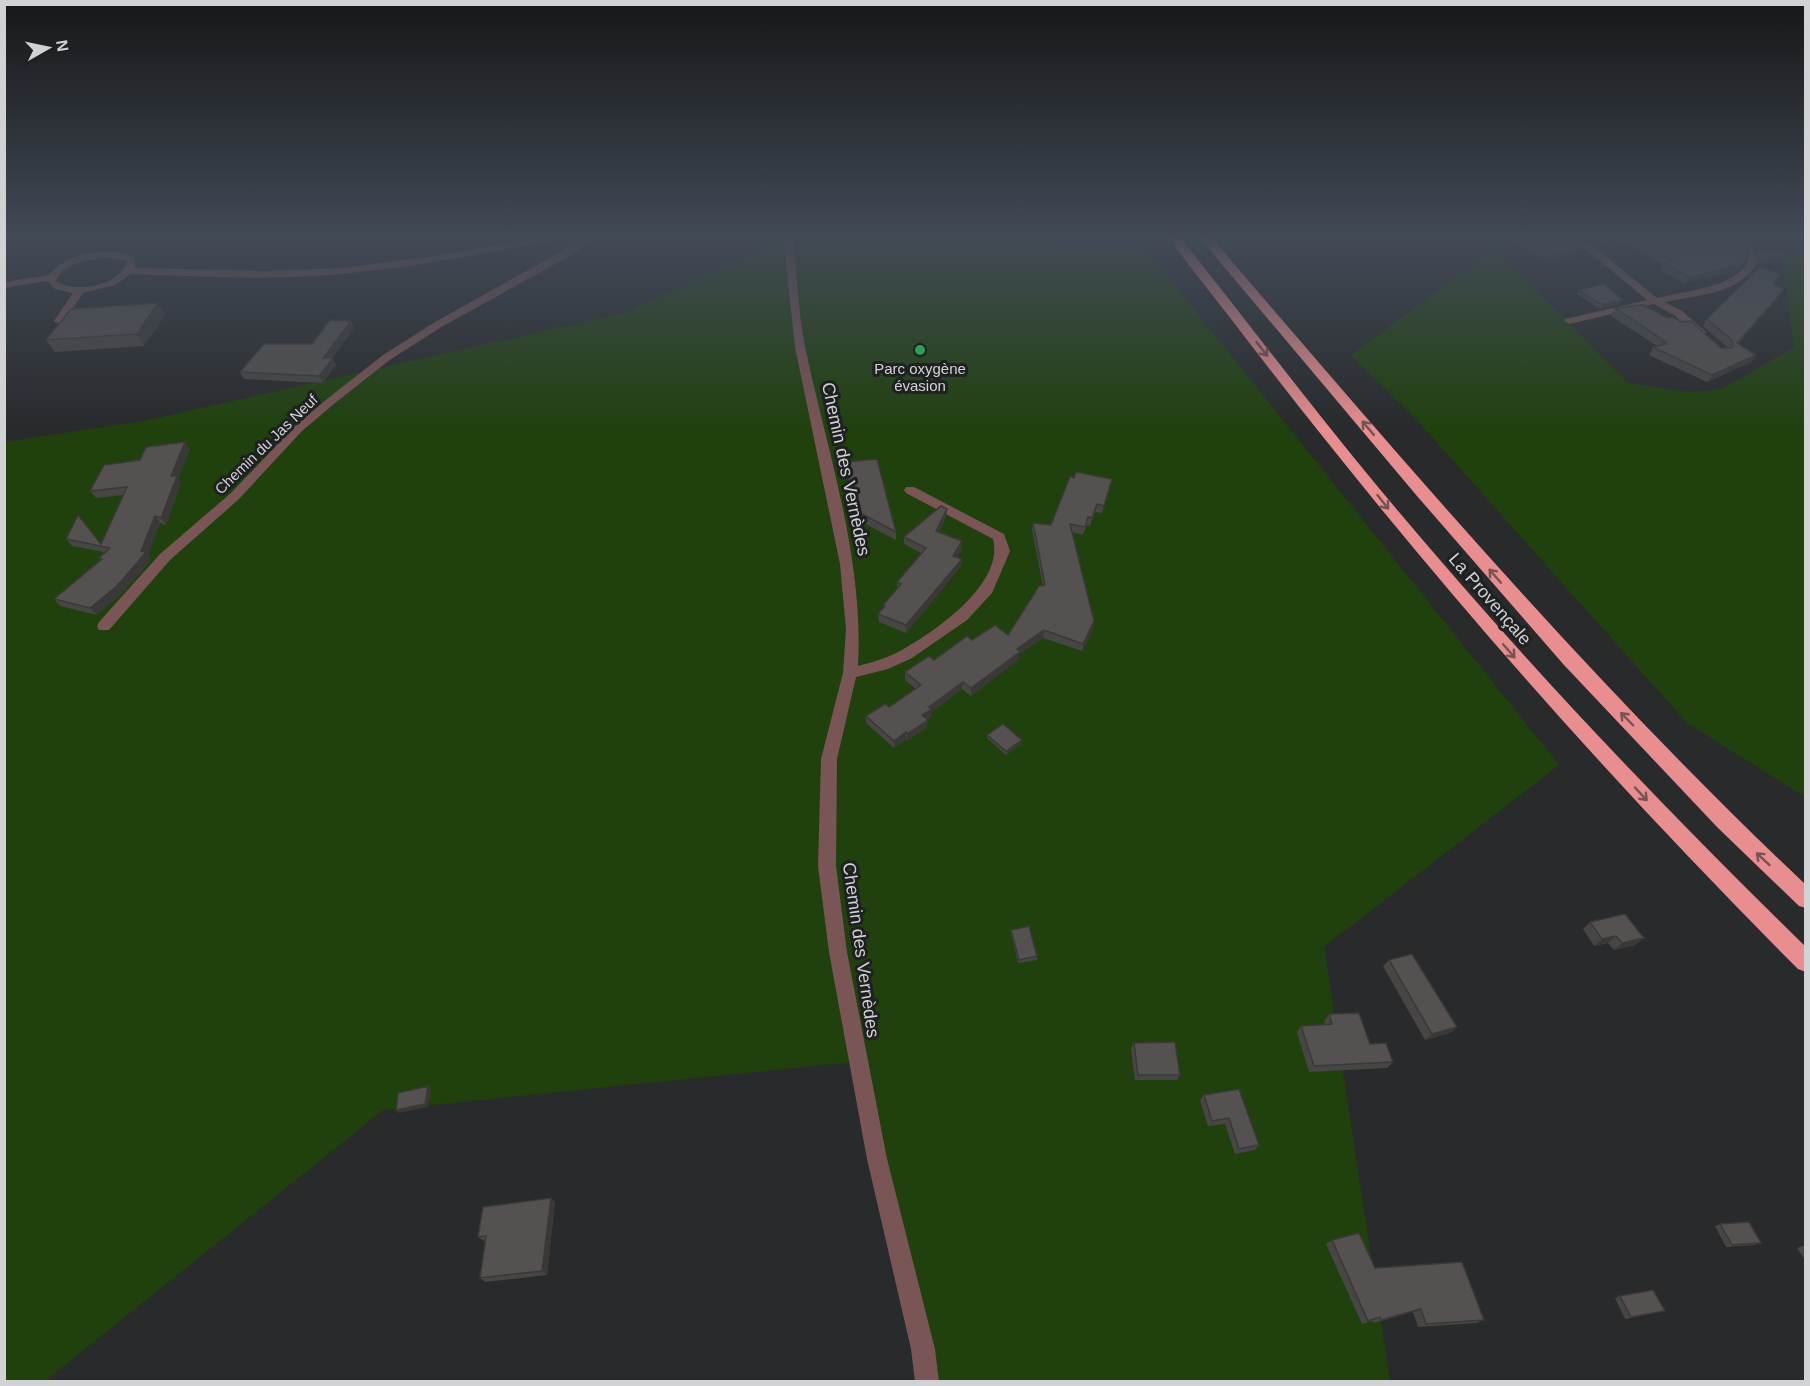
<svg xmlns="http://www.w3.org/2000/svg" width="1810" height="1386" font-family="Helvetica,sans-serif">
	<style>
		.built { fill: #2d3339 }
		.green { fill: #20410d }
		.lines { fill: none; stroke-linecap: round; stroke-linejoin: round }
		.minor { fill: #7a5555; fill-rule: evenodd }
		.highway { fill: #e88e90; fill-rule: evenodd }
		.wall { fill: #484645 }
		.shaded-wall { fill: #3b3938 }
		.building { fill: #545150; stroke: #3b3938; stroke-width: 1.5 }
		.oneway { stroke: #795254 }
		.leisure-dot { fill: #2e9e5b; stroke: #1f2022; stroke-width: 2 }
		.labels { text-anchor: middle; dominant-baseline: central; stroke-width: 6; stroke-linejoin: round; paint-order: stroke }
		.far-poi-label { font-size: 15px; fill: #d1d2d4; stroke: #1f2022 }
		.far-street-label { font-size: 15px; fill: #d1d2d4; stroke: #1f2022 }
		.street-label { font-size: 18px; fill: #d1d2d4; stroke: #1f2022 }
	</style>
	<rect width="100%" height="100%" fill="#282a2c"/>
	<path class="built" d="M799,237H1137L1145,248L800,241Z"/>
	<path class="green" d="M780,241L1145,248L1559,765L1324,947L1390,1381H917L863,1061L383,1110L45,1381H5L4,442L144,421L625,313Z
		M1805,243V797L1687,723L1416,419L1351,355L1494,249L1628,383L1690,392L1722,389L1794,347L1782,260Z"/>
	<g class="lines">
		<path class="minor" d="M541,237H561L556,240C475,255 395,271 313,276C252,280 191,276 131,274L115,285L83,293L63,323L59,324L54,321L73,293L55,289L47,281L4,288V282L49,275C67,252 110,245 135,258V268L266,271L343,268L434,256ZM105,257L127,261C121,286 75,294 56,281C63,263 88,260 105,257Z
			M587,237H598L564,259L443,326L391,359L335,403L302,431L239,499L170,560L109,630H99L97,626L99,622L160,554L231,493L294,427L327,399L383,355L435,322Z
			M783,237H793C797,274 798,314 806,351C828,454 864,559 858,666C873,662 888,658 902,650C935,632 1005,583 993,539L906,493L904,490L906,487H914L1004,534L1010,551L992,593L967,620L912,658L888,669L856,677L837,759L836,866L847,952L887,1159L935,1349L939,1382H915L911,1349L867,1159L829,952L818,866L821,759L843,673L846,629L840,564L795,347Z
			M1571,237H1582L1657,298C1684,291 1736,288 1748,261L1743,250L1731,237H1741L1750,247L1758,261C1743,294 1696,295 1665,302L1682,311L1706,332V336H1698L1674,315L1654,304L1569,324L1564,321L1565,319L1647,300Z"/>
		<path class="highway" d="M1168,237H1180C1246,320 1310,405 1378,487C1512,648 1655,800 1806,947V972L1798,969C1602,773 1420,565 1251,345C1224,309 1195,274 1168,237Z
			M1199,237H1211C1402,460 1592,683 1806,885V908L1799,906L1718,828L1564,665L1417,496Z"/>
	</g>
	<path class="wall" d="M1509,237H1578L1583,242L1580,248H1576L1578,250L1575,256L1549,262Z
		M1586,237H1736L1745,261L1739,270L1685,283L1660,270L1663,264L1616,239L1595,245Z
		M1759,250L1784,259L1758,265L1760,260L1756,254Z
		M1781,274L1775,283L1780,294L1775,301L1738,344L1756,355L1751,362L1707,382L1649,355L1653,347L1657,346L1611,316L1615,308L1667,318L1721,348H1728L1703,326L1707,319Z
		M1579,290L1620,304L1600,309L1577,294Z
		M158,303L165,315L144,346L55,352L46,340Z
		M351,321L354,328L332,358L336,365L323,383L244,379L240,372L312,344Z
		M190,449L178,478L181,483L166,525L160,523L148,554L151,559L142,571L122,593L97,615L60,606L54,599L100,560L99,558L104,552L72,546L66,539L101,544L123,495L96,498L90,491L140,460Z
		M846,462L896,532V540L860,521L858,509H853Z
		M1074,478L1110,486L1102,513L1095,512L1090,526L1087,525L1083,535L1072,532L1093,629L1082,651L1043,638L1019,654V659L971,696L962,689L932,712V716L927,719V727L907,741L906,739L894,748L866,723V716L889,707L916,689L905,680V672L934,660L972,640L1008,635L1043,586L1032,530L1033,523L1051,525Z
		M947,509L946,517L939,532L962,541V549L957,557L962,559L961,566L906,633L879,622L878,614L883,609V605L897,589V582L921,553L904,544V537Z
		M987,735L1021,744L1006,755L987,738Z
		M1590,922L1644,938L1635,945L1614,950L1608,943L1594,946L1583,929Z
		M1011,930L1037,956V960L1018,963L1011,933Z
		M1389,960L1457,1027L1450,1033L1425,1040L1383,966Z
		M1329,1014L1370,1044L1393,1062L1387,1068L1309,1072L1297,1032L1301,1026L1325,1025L1324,1021Z
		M1134,1043L1180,1075L1177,1080H1135L1131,1049Z
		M1204,1095L1259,1145L1255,1150L1235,1154L1225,1124L1208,1126L1200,1100Z
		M555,1202L547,1275L485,1282L480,1278L486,1240L484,1241L478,1237Z
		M1720,1224L1761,1243L1755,1245L1726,1247L1715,1226Z
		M1332,1240L1375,1268L1484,1320L1476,1323L1418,1327L1413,1312L1374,1323L1373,1321L1362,1324L1326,1244Z
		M1806,1245V1262L1797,1248Z
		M1620,1296L1665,1311L1625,1319L1615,1298Z"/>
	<path class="shaded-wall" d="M1605,237H1617L1616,239L1595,245L1598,239Z
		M1583,242L1580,248L1565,250L1569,244Z
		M1578,250L1575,256L1549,262L1552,256Z
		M1749,255L1739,270L1685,283L1689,277Z
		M1787,255L1784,259L1758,265L1761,261Z
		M1780,294L1775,301L1732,350L1737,343Z
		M1623,300L1620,304L1600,309L1602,305Z
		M158,303L165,315L144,346L137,334Z
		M351,321L354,328L327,365L323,358Z
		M1756,355L1751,362L1707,382L1712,375Z
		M333,358L336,365L323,383L319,376Z
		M185,442L190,449L178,478L181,483L166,525L161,518L171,476Z
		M1097,504L1095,512L1090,526L1092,518Z
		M947,509L946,517L935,539L936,531Z
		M155,516L160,523L148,554L151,559L142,571L122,593L97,615L90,608L141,551Z
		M962,541V549L953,563V556Z
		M962,559L961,566L906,633V625Z
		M1094,621L1093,629L1082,651L1083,644Z
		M1044,630L1043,638L1019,654V659L971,696V688L1017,649Z
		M963,682L962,689L932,712V716L922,723V715L929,707Z
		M928,720L927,727L907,741V734Z
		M906,732V739L894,748V741Z
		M1022,740L1021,744L1006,755V751Z
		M1616,936L1608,943L1594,946L1602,939Z
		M1644,938L1635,945L1614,950L1622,943Z
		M1457,1027L1450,1033L1425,1040L1432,1034Z
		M428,1086L431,1089L428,1107L399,1113L396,1110Z
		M551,1198L555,1202L547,1275L542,1271Z
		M1421,1309L1413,1312L1374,1323L1381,1320Z"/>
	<path class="building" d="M1522,237H1578L1583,242L1569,244L1578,250L1552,256Z
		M1626,237H1736L1745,245L1749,255L1743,264L1689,277L1664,264L1673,261Z
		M1759,250L1787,255L1761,261L1763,256Z
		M1760,267L1781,274L1773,283L1784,289L1780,294L1737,343L1756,355L1712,375L1653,347L1667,344L1662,342L1665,341L1615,308L1643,305L1667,318L1673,317L1681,322L1691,321L1721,348H1731L1733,346L1732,340L1707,319Z
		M1604,284L1623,300L1602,305L1579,290Z
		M158,303L137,334L46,340L71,309Z
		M330,320L351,321L323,358H333L319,376L240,372L264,344H312Z
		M185,442L171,476H177L161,518L155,516L141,551L146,552L136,564L117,586L90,608L54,599L102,559L99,558L110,548L66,539L78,515L101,544L127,487L90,491L104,465L140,460L146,447Z
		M877,459L896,532L860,513L858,501H852L846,462Z
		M1076,472L1112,479L1104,506L1097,504L1092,518L1088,517L1085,527L1070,524L1094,621L1083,644L1044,630L1017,649L1020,652L971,688L963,682L929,707L932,709L922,715L928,720L907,734L906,732L894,741L866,716L885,704L889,707L921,685L905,672L929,656L934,660L967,636L972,640L995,625L1008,635L1039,586L1045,585L1033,523L1051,525L1070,476L1074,478Z
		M941,506L947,509L936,531L962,541L953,556L962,559L906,625L878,614L885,606L883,605L901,584L897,582L926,548L904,537Z
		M1003,724L1022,740L1006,751L987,735Z
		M1625,914L1644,938L1622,943L1616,936L1602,939L1590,922Z
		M1029,926L1037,956L1019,960L1011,930Z
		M1412,954L1457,1027L1432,1034L1389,960Z
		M1359,1013L1370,1044L1386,1043L1393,1062L1314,1066L1301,1026L1332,1024L1329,1014Z
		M1175,1042L1180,1075H1138L1134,1043Z
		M428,1086L425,1104L396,1110L398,1093Z
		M1239,1089L1259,1145L1239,1149L1229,1118L1212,1121L1204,1095Z
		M551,1198L542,1271L480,1278L486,1236L478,1237L483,1207Z
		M1749,1222L1761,1243L1732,1245L1720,1224Z
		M1359,1233L1375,1268L1462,1262L1484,1320L1426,1324L1421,1309L1381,1320L1380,1317L1368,1321L1332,1240Z
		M1653,1290L1665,1311L1631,1317L1620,1296Z"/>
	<defs><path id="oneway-shaft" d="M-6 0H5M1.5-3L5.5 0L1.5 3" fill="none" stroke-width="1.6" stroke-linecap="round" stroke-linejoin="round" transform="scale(1.5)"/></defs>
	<g class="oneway">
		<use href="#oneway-shaft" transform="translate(1262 349) rotate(52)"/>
		<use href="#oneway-shaft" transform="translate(1368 428) rotate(-130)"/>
		<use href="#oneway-shaft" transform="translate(1383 502) rotate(52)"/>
		<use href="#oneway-shaft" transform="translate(1495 576) rotate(-131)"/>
		<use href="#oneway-shaft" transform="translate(1509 651) rotate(49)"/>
		<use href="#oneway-shaft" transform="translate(1627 719) rotate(-134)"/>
		<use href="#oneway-shaft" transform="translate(1641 794) rotate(47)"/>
		<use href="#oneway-shaft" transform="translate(1763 859) rotate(-137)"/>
	</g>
	<linearGradient id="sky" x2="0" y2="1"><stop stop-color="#161718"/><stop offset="0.55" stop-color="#424a56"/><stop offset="1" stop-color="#424a56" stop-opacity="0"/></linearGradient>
	<rect width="1810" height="431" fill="url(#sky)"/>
	<circle class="leisure-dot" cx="920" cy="350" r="6"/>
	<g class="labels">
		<g class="far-poi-label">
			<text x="920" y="368">Parc oxygène<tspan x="920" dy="17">évasion</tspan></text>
		</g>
		<g class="far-street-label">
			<text transform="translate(266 444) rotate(-44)">Chemin du Jas Neuf</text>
		</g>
		<g class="street-label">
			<text transform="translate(846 469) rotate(78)">Chemin des Vernèdes</text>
			<text transform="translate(1490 599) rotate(49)">La Provençale</text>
			<text transform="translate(861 950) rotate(82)">Chemin des Vernèdes</text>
		</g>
	</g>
	<rect width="1810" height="1386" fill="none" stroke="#d1d2d4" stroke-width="12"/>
	<g transform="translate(48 48) rotate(81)" stroke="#1f2022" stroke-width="4.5" paint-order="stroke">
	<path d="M0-4.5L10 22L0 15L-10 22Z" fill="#d1d2d4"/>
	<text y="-9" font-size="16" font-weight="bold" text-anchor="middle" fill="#d1d2d4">N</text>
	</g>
</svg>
